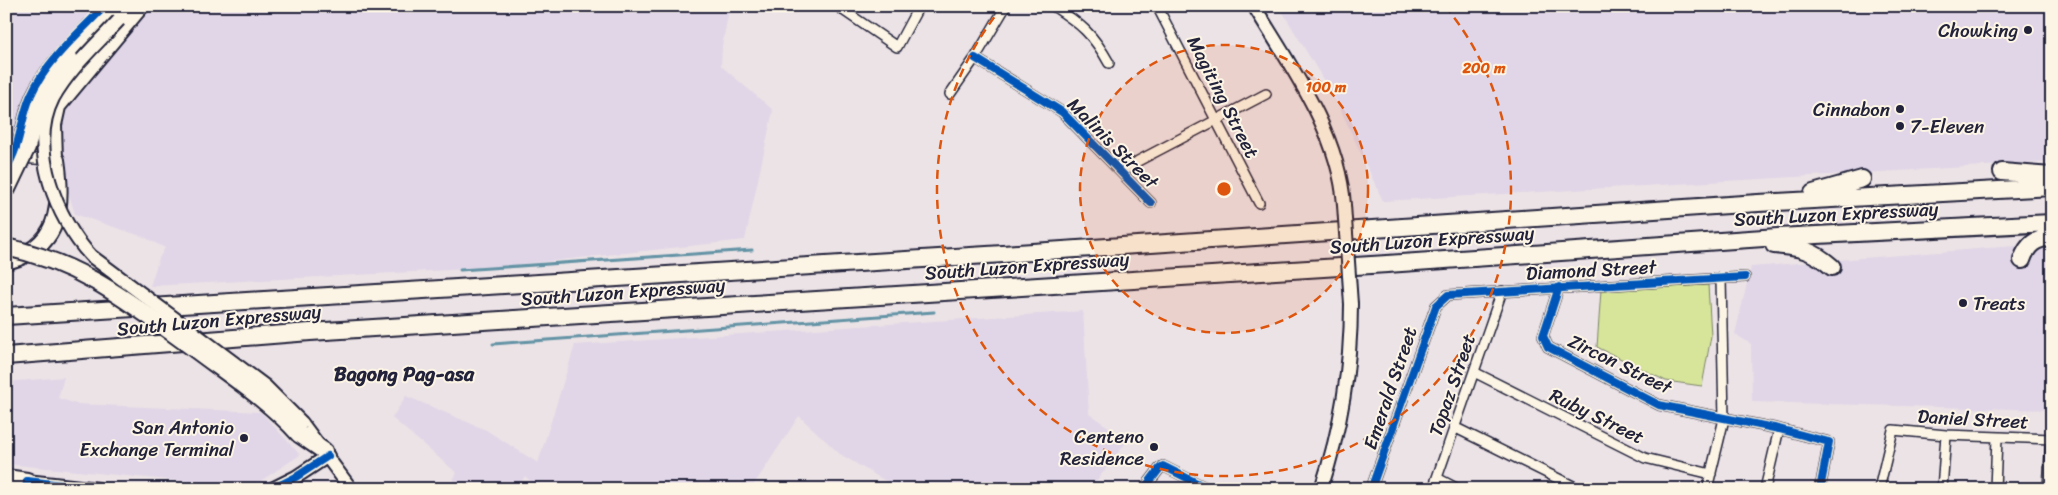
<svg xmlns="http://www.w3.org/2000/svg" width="2058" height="495" font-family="Sriracha,sans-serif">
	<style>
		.built { fill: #e0d6e7 }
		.green { fill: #d6e599; stroke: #7c846a }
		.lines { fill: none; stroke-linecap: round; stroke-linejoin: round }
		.stream { stroke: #6393a5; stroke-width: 3 }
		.street-casing { stroke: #22223b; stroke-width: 12 }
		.secondary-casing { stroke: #22223b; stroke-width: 16 }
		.highway-casing { stroke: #22223b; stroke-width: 20 }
		.street { stroke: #fcf5e5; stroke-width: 9 }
		.secondary { stroke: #fcf5e5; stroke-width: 12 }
		.highway { stroke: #fcf5e5; stroke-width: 16 }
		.secondary-bridge-casing { stroke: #22223b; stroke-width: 16; stroke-linecap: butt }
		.highway-bridge-casing { stroke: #22223b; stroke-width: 20; stroke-linecap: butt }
		.secondary-bridge { stroke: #fcf5e5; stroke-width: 12 }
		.highway-bridge { stroke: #fcf5e5; stroke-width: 16 }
		.cycleway-casing { stroke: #fcf5e5; stroke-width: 11 }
		.cycleway { stroke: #0057b8; stroke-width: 8 }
		.ring { fill: none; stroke: #de560e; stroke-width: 2.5; stroke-dasharray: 9 6 }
		.poi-dot { fill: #22223b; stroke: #fcf5e5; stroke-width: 2 }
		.labels { text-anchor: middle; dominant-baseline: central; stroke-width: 4; stroke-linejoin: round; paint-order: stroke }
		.poi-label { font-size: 19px; fill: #22223b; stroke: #fcf5e5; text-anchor: end }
		.street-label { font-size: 19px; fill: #22223b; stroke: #fcf5e5 }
		.neighbourhood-label { font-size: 20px; font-weight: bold; fill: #22223b; stroke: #fcf5e5 }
		.centre { fill: #de560e; stroke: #fcf5e5; stroke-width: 2.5 }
		.ring-label { font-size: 15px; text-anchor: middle; font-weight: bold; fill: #de560e; stroke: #fcf5e5; stroke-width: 4; stroke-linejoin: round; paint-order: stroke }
	</style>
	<rect width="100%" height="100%" fill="#ece3e6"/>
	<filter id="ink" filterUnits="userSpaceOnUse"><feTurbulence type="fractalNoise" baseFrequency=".02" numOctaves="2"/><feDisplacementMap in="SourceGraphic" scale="10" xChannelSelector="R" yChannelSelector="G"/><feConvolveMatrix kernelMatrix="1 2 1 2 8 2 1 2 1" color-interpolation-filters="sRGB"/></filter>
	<g filter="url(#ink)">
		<path class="built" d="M6,6H100L44,67L28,97L6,150Z
			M152,6H730L722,45L721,66L773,110L745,240L487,268L150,286L159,258L165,248L144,237L75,214L64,179L58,136L68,101Z
			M1279,6H2052V162L1383,201L1337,102Z
			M2052,243V410L1752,402L1751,344L1735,334L1751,267Z
			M1083,311L1089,414L1128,440L1090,489H899L840,454L799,416L751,489H538L525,476L517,489H448L457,473L392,418L406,396L486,430L538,463L575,345Z
			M64,377L58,398L76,404L261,412L300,455L259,482L229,486L6,464V382Z"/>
		<path class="green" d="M1708,285L1711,336L1702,386L1666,381L1597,347L1601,290Z"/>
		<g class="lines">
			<path class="stream" d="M460,270L752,250
				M493,344L934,312"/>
			<g class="street-casing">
				<path id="street" d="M837,6L897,47L919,6
					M1053,6C1081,24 1093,34 1109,63
					M1157,6L1259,203
					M975,58L1062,112L1151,203
					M950,94L975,58L1006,6
					M19,158L50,160
					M6,168C21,146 20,120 31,95C44,67 68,45 89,23
					M1122,173L1138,161L1266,94
					M1559,287L1543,336L1548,347L1659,405L1779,429L1829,442L1820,489
					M1474,372L1645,458L1711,474
					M1454,427L1579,489
					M1437,478L1458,489
					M1144,489L1160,468L1163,466L1209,489
					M1371,489L1436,306L1448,295L1745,277
					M1433,489L1502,291
					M1707,489L1724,419L1721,279
					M1765,489L1779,429
					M1879,489L1893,430L1946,435L2052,439
					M1942,489L1946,435
					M1995,489L1997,438
					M2048,489L2051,439"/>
			</g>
			<g class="secondary-casing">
				<path id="secondary" d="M1254,6C1291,67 1339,133 1344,205
					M119,20L131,6
					M56,160L55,125L59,107L143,6
					M302,423L351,489
					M27,481L98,489
					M272,489L296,477L328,456
					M1321,489C1341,429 1351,367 1351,304"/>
			</g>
			<g class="highway-casing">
				<path id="highway" d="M69,57L115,6
					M2002,172L2052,176
					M1813,193L1862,179
					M1774,245C1799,247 1813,250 1832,267
					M2022,260C2028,243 2035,240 2052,236
					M6,261C60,248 63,207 56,160
					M6,316L1003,254L1758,203L2052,187
					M6,356L310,332L1387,264L1778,237L2052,223
					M299,434L324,451
					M6,478L27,481"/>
			</g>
			<use href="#street" class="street"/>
			<use href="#secondary" class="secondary"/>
			<use href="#highway" class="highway"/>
			<g class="secondary-bridge-casing">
				<path id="secondary-bridge" d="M119,20C97,44 69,69 53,98C28,147 56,219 91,256L265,386L302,423
					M1344,205L1351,304"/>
			</g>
			<g class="highway-bridge-casing">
				<path id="highway-bridge" d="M6,191L27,147L41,92L69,57
					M6,247C85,264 133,305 196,350C232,377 269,401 299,434"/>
			</g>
			<use href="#secondary-bridge" class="secondary-bridge"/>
			<use href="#highway-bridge" class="highway-bridge"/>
			<g class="cycleway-casing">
				<path id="cycleway" d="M975,58L1062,112L1151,203
					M6,168C21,146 20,120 31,95C46,61 79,33 105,6
					M1559,287L1543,336L1548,347L1659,405L1779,429L1829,442L1820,489
					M26,489L27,481L98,489
					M272,489L296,477L328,456
					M1144,489L1160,468L1163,466L1209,489
					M1371,489L1436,306L1448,295L1745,277"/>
			</g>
			<use href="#cycleway" class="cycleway"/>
		</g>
	</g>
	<circle cx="1224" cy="189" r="144" fill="#de560e" fill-opacity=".12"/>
	<g class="ring">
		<circle cx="1224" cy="189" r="144"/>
		<path d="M1445 6A287 287 0 1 1 1003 6"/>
	</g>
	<g class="poi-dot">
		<circle cx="2028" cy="30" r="5"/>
		<circle cx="1900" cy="109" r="5"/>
		<circle cx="1900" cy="126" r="5"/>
		<circle cx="1963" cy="303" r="5"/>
		<circle cx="244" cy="438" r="5"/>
		<circle cx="1154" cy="447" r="5"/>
	</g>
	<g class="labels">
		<g class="poi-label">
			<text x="2018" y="30">Chowking</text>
			<text x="1890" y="109">Cinnabon</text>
			<text x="1910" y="126" text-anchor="start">7-Eleven</text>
			<text x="1973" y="303" text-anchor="start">Treats</text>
			<text x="234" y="427">San Antonio<tspan x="234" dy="22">Exchange Terminal</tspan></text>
			<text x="1144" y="436">Centeno<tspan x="1144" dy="22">Residence</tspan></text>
		</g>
		<g class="street-label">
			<text transform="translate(1223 97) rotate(63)">Magiting Street</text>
			<text transform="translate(1113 143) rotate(45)">Malinis Street</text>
			<text transform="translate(1836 214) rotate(-3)">South Luzon Expressway</text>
			<text transform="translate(1432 240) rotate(-4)">South Luzon Expressway</text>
			<text transform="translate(1027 266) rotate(-4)">South Luzon Expressway</text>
			<text transform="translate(1591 270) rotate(-3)">Diamond Street</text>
			<text transform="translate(623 292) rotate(-4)">South Luzon Expressway</text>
			<text transform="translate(219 320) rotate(-5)">South Luzon Expressway</text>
			<text transform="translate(1620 364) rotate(26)">Zircon Street</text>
			<text transform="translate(1452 385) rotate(-71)">Topaz Street</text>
			<text transform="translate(1390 388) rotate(-71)">Emerald Street</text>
			<text transform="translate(1597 416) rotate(26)">Ruby Street</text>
			<text transform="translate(1973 419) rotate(3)">Daniel Street</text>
		</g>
		<g class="neighbourhood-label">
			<text x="404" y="374">Bagong Pag-asa</text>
		</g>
	</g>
	<circle cx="1224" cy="189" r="8" class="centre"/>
	<g class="ring-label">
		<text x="1484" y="73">200 m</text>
		<text x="1326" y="92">100 m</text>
	</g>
	<rect width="2058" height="495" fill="none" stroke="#fcf5e5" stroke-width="25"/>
	<rect x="12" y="12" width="2033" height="470" fill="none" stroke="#22223b" stroke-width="2" filter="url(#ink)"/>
</svg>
